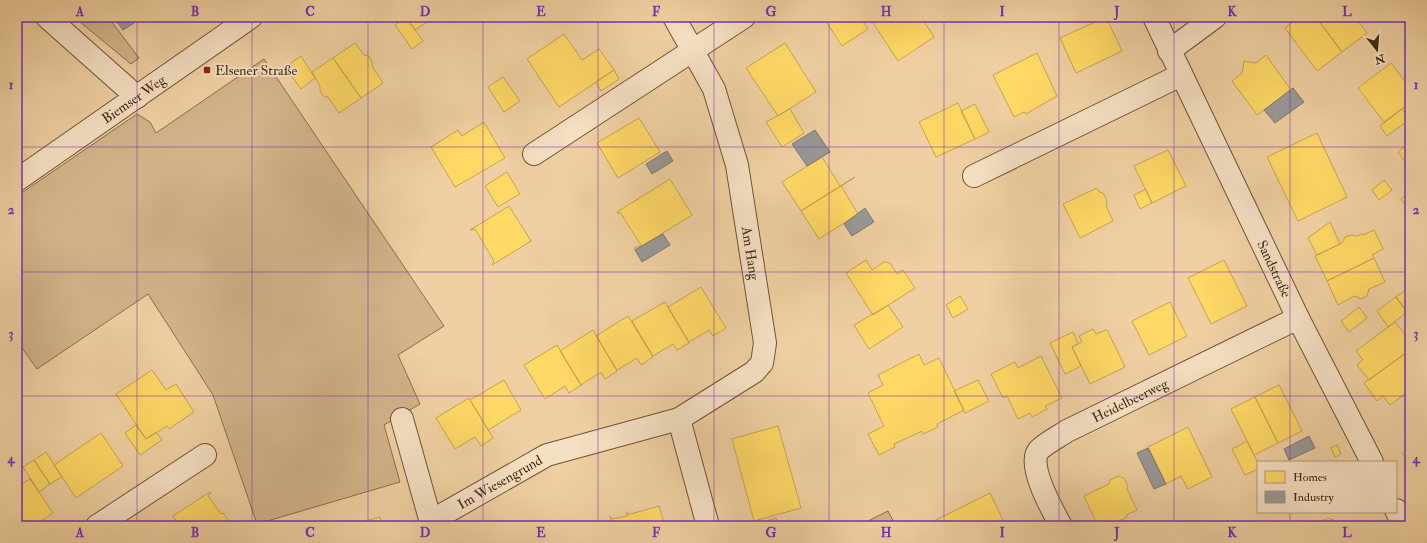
<svg xmlns="http://www.w3.org/2000/svg" width="1427" height="543" font-family="'IM FELL Double Pica',serif">
	<style>
		.green { fill: #d3b48a; stroke: #8c6e4e }
		.homes { fill: #ffd966; stroke: #c7a44d }
		.industry { fill: #999; stroke: #807770 }
		.lines { fill: none; stroke-linecap: round; stroke-linejoin: round }
		.street-casing { stroke: #6f5336; stroke-width: 24 }
		.street { stroke: #f5e0c3; stroke-width: 22 }
		.grid { fill: none; stroke: #7b2cbf; stroke-width: 1; stroke-opacity: 0.55 }
		.poi-dot { fill: #8f2418; stroke: #f5e0c3; stroke-width: 1.5 }
		.labels { text-anchor: middle; dominant-baseline: central; stroke-width: 4; stroke-linejoin: round; paint-order: stroke }
		.poi-label { font-size: 14px; fill: #442912; stroke: #f5e0c3; text-anchor: start }
		.street-label { font-size: 14px; fill: #442912; stroke: #f5e0c3 }
		.neatline { fill: none; stroke: #7b2cbf; stroke-width: 1.5 }
		.grid-label { font-size: 13px; text-anchor: middle; font-weight: bold; fill: #7b2cbf }
	</style>
	<rect width="100%" height="100%" fill="#f0d0a2"/>
	<filter id="stains"><feTurbulence type="fractalNoise" baseFrequency=".005" numOctaves="4"/><feColorMatrix values="0 0 0 0 .2 0 0 0 0 .09 0 0 0 0 .02 0 0 0 .5 -.17"/></filter>
	<radialGradient id="worn" r=".72"><stop offset=".6" stop-color="#630" stop-opacity="0"/><stop offset="1" stop-color="#630" stop-opacity=".3"/></radialGradient>
	<path class="green" d="M74,17H108L139,58L131,64Z
		M264,59L444,326L398,355L420,404L384,425L400,482L257,524L213,395L148,294L37,369L17,341V196L137,114L150,122L156,133Z
		M888,511L896,526H861L860,525Z"/>
	<path class="homes" d="M406,17H434L415,30Z
		M406,17L423,41L412,49L395,25Z
		M826,17H860L868,29L842,46L824,18Z
		M871,17H918L921,21L923,20L934,37L898,61L870,18Z
		M1106,17L1122,51L1076,73L1060,38Z
		M1299,17H1316L1342,52L1317,71L1285,28Z
		M1316,17H1355L1367,33L1342,52Z
		M564,34L582,60L599,49L614,70L559,107L527,59Z
		M355,43L364,55L368,56L372,61V66L383,83L361,98L333,58Z
		M785,43L816,92L778,116L746,68Z
		M1037,53L1057,96L1026,114L1024,112L1014,117L993,75Z
		M1266,55L1291,90L1257,115L1232,81L1242,73L1244,61L1256,63Z
		M301,56L315,78L301,89L285,67Z
		M333,58L361,98L339,113L328,97L323,96L320,90V86L312,72Z
		M1391,63L1410,88V103L1384,122L1358,88Z
		M614,70L619,79L601,91L596,82Z
		M503,77L520,101L504,112L488,87Z
		M958,103L975,139L936,157L919,122Z
		M975,104L989,132L975,139L961,111Z
		M790,109L804,133L782,147L766,122Z
		M1402,109L1410,119L1387,136L1380,126Z
		M639,118L660,152L618,178L597,143Z
		M484,122L505,158L455,187L431,147L458,130L462,136Z
		M1317,133L1347,197L1298,221L1267,157Z
		M1410,142V168L1398,152Z
		M1168,150L1186,186L1152,203L1134,166Z
		M822,157L840,186L855,177L801,211L782,182Z
		M507,172L520,194L498,207L485,186Z
		M855,177L841,186L858,214L819,239L801,211Z
		M670,179L692,215L635,250L634,248L641,245L620,212L618,214L617,212Z
		M1384,180L1392,190L1379,200L1372,190Z
		M1097,188L1099,192L1103,193L1107,201L1106,206L1113,221L1080,238L1063,204Z
		M1146,189L1152,203L1140,209L1134,195Z
		M1410,192V211L1401,199Z
		M509,206L531,241L492,265L494,261L475,229L470,230Z
		M1330,222L1340,244L1317,255L1308,238Z
		M1374,230L1383,249L1372,255L1374,258L1327,281L1315,256L1342,243L1345,237L1351,235L1357,236L1362,234L1363,235Z
		M1374,258L1385,282L1369,289L1367,296L1361,299L1354,296L1338,305L1327,281Z
		M866,260L872,270L884,262L890,263L897,274L903,270L915,288L873,315L846,273Z
		M1224,260L1247,306L1211,324L1188,278Z
		M701,287L726,328L713,336L709,330L689,342L668,307Z
		M1407,289L1410,293V310L1407,312L1396,297Z
		M960,296L968,309L953,318L946,305Z
		M1396,297L1407,312L1388,327L1377,311Z
		M665,302L689,343L677,350L673,344L653,356L632,321Z
		M1170,302L1187,336L1149,355L1132,321Z
		M888,305L903,327L869,349L854,325Z
		M1359,307L1367,318L1349,332L1341,321Z
		M628,316L653,357L641,365L637,358L617,370L596,336Z
		M1395,322L1410,341V350L1369,380L1357,365L1363,360L1356,351Z
		M1093,329L1096,334L1107,330L1125,367L1090,384L1072,347L1082,342L1079,336Z
		M593,330L617,371L605,379L601,372L581,385L560,351Z
		M1073,332L1078,344L1072,347L1081,366L1065,374L1050,343Z
		M557,345L581,385L569,393L565,386L545,399L524,365Z
		M1410,350V390L1390,405L1383,396L1377,401L1364,383Z
		M919,354L924,365L939,358L964,410L937,424L938,427L923,434L922,431L894,444L895,447L879,455L868,434L884,426L868,393L883,385L878,375Z
		M1041,356L1062,398L1045,406L1047,409L1032,417L1030,413L1018,419L1007,396L1003,398L991,374L1015,362L1018,368Z
		M152,370L166,390L176,384L194,412L169,429L167,426L146,439L116,394Z
		M504,380L521,410L488,430L470,400Z
		M978,380L989,401L965,413L954,391Z
		M1279,385L1302,431L1278,443L1255,397Z
		M1255,397L1278,443L1254,455L1231,409Z
		M469,398L493,438L481,446L475,437L455,449L436,418Z
		M136,425L146,439L156,432L162,440L140,455L125,433Z
		M778,426L801,508L754,521L732,439Z
		M1188,427L1212,477L1188,489L1181,476L1166,484L1148,447Z
		M101,433L123,466L76,498L54,465Z
		M1247,441L1258,463V469L1245,475L1232,449Z
		M1337,445L1341,454L1335,457L1331,448Z
		M1410,447V463L1402,453Z
		M46,452L62,477L50,484L34,460Z
		M34,460L50,484L39,492L23,467Z
		M1118,476L1124,478L1128,486L1127,489L1137,510L1126,515L1127,517L1112,524L1111,523L1104,526H1098L1084,496L1109,484L1110,480Z
		M30,479L53,513L34,526H17V487Z
		M210,492L211,493L208,496L221,514L223,513L233,526H180L173,516Z
		M990,493L1006,526H936L934,521Z
		M659,506L665,526H612L610,516L612,519L627,516V512V515Z
		M380,517L382,526H346Z
		M776,518L778,526H754V525Z
		M1328,518L1335,521L1338,526H1318L1320,522Z"/>
	<path class="industry" d="M113,17H130L134,23L123,30Z
		M1293,88L1304,102L1275,123L1264,110Z
		M815,130L830,152L807,166L792,144Z
		M667,151L673,161L652,174L646,164Z
		M865,208L874,222L852,236L844,224Z
		M663,234L670,245L642,262L635,250Z
		M1309,436L1315,448L1289,460L1284,449Z
		M1148,448L1166,484L1154,489L1137,453Z"/>
	<g class="lines">
		<g class="street-casing">
			<g id="street">
				<path d="M47,17L137,97"/>
				<path id="s1" d="M674,17L714,89L737,165L765,343L762,363L754,372L679,419L708,526"/>
				<path id="s2" d="M1154,17L1298,318L1372,462"/>
				<path d="M1169,51L1215,17"/>
				<path d="M534,154L744,17"/>
				<path d="M974,176L1181,75"/>
				<path id="s3" d="M17,180L251,17"/>
				<path d="M402,419L432,526"/>
				<path d="M1396,510L1404,526"/>
				<path id="s4" d="M431,521L547,455L679,419"/>
				<path d="M97,526L205,455"/>
				<path id="s5" d="M1061,526C1053,511 1026,464 1039,450C1046,443 1058,437 1067,431L1298,318"/>
			</g>
		</g>
		<use href="#street" class="street"/>
	</g>
	<path class="grid" d="M137,17V526M252,17V526M368,17V526M483,17V526M598,17V526M714,17V526M829,17V526M944,17V526M1059,17V526M1174,17V526M1290,17V462M17,147H1410M17,272H1410M17,396H1410M1290,512V526"/>
	<rect class="poi-dot" x="203" y="66" width="8" height="8" rx="2"/>
	<g class="labels">
		<g class="poi-label">
			<text x="215" y="70">Elsener Straße</text>
		</g>
		<g class="street-label">
			<text stroke="none"><textPath href="#s3" startOffset="142">Biemser Weg</textPath></text>
			<text stroke="none"><textPath href="#s1" startOffset="251">Am Hang</textPath></text>
			<text stroke="none"><textPath href="#s2" startOffset="279">Sandstraße</textPath></text>
			<text stroke="none"><textPath href="#s5" startOffset="186">Heidelbeerweg</textPath></text>
			<text stroke="none"><textPath href="#s4" startOffset="79">Im Wiesengrund</textPath></text>
		</g>
	</g>
	<rect width="1427" height="543" fill="none" stroke="#f0d0a2" stroke-width="44"/>
	<rect x="1257" y="461" width="140" height="52" fill="#f5e0c3" stroke="#ae977c"/>
	<rect x="1265" y="471" width="20" height="12" fill="#ffd966" stroke="#ae977c"/>
	<text x="1293" y="481" font-size="12" fill="#442912">Homes</text>
	<rect x="1265" y="491" width="20" height="12" fill="#999999" stroke="#ae977c"/>
	<text x="1293" y="501" font-size="12" fill="#442912">Industry</text>
	<g transform="translate(1377 50) rotate(163)" stroke="#f5e0c3" stroke-width="3" paint-order="stroke">
	<path d="M0-3L7 15L0 10L-7 15Z" fill="#442912"/>
	<text y="-6" font-size="11" font-weight="bold" text-anchor="middle" fill="#442912">N</text>
	</g>
	<rect x="22" y="22" width="1383" height="499" class="neatline"/>
	<g class="grid-label">
		<text x="80" y="16">A</text>
		<text x="195" y="16">B</text>
		<text x="310" y="16">C</text>
		<text x="425" y="16">D</text>
		<text x="541" y="16">E</text>
		<text x="656" y="16">F</text>
		<text x="771" y="16">G</text>
		<text x="886" y="16">H</text>
		<text x="1002" y="16">I</text>
		<text x="1117" y="16">J</text>
		<text x="1232" y="16">K</text>
		<text x="1347" y="16">L</text>
		<text x="11" y="89">1</text>
		<text x="1416" y="89">1</text>
		<text x="11" y="214">2</text>
		<text x="1416" y="214">2</text>
		<text x="11" y="338">3</text>
		<text x="1416" y="338">3</text>
		<text x="11" y="463">4</text>
		<text x="1416" y="463">4</text>
		<text x="80" y="537">A</text>
		<text x="195" y="537">B</text>
		<text x="310" y="537">C</text>
		<text x="425" y="537">D</text>
		<text x="541" y="537">E</text>
		<text x="656" y="537">F</text>
		<text x="771" y="537">G</text>
		<text x="886" y="537">H</text>
		<text x="1002" y="537">I</text>
		<text x="1117" y="537">J</text>
		<text x="1232" y="537">K</text>
		<text x="1347" y="537">L</text>
	</g>
	<rect width="100%" height="100%" filter="url(#stains)"/>
	<rect width="100%" height="100%" fill="url(#worn)"/>
</svg>
